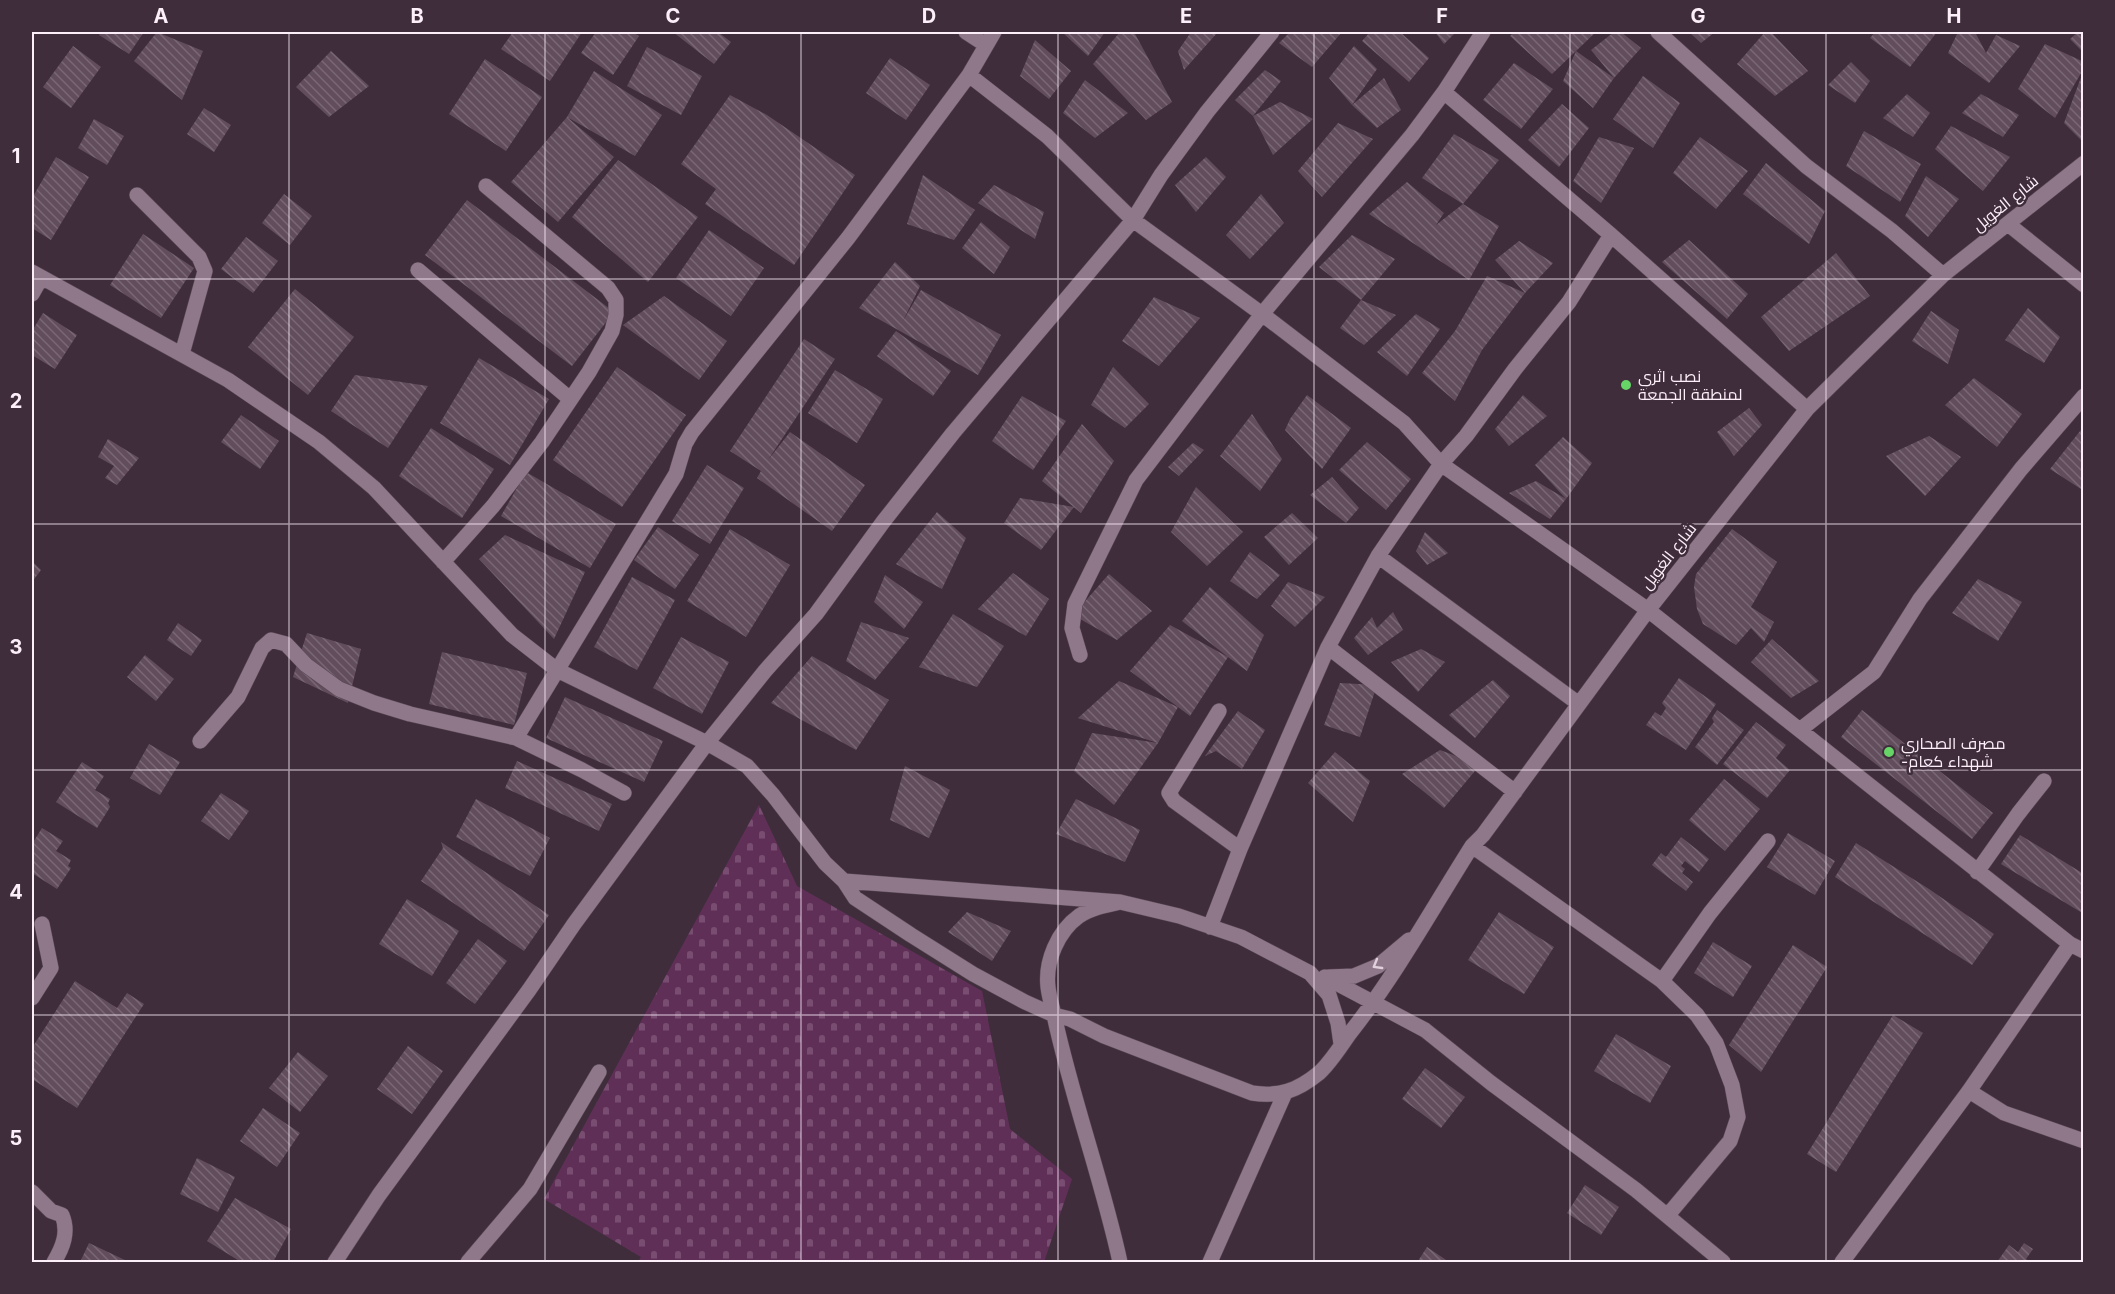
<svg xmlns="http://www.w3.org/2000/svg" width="2115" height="1294" font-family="Inter,Cairo,sans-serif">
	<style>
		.cemetery { fill: url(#cemetery-stones) }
		.building { fill: url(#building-back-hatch) }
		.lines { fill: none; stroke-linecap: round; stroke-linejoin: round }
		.minor-casing { stroke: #594956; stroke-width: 16 }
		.minor { stroke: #8f788a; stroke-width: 15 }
		.oneway { stroke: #e1d1dd }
		.grid { fill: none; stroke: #fceff9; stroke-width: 1.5; stroke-opacity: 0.55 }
		.poi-dot { fill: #66d467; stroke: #402d3c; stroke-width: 2 }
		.labels { text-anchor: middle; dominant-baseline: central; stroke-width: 5; stroke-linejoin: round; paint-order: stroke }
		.street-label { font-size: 16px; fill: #fceff9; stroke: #402d3c }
		.poi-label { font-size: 16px; fill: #fceff9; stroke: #402d3c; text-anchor: start }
		.neatline { fill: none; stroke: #fceff9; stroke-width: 2 }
		.grid-label { font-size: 20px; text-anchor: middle; font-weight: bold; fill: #fceff9 }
	</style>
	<defs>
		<pattern id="cemetery-stones" width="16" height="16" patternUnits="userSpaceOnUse" patternTransform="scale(1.5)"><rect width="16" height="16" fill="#602f58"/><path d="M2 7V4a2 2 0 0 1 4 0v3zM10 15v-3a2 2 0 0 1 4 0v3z" fill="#784d71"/></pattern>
		<pattern id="building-back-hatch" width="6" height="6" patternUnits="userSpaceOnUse" patternTransform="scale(1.5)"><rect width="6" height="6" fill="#624d5d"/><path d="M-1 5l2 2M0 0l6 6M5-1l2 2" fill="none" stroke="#796775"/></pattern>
	</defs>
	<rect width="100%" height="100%" fill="#402d3c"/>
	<path class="cemetery" d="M759,805L797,886L982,991L1010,1129L1072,1179L1044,1262H638L641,1257L544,1199Z"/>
	<path class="building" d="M101,32H144L129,54L99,35Z
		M157,32L203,51L182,100L134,61Z
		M513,32H582L550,81L501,49Z
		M596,32H632L639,36L613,75L581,53Z
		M673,32H718L731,42L714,64Z
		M1062,32H1105L1088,56Z
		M1120,32H1134L1172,102L1146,120L1093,64Z
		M1191,32H1218L1184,70L1178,51Z
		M1290,32H1342L1312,67L1279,43Z
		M1370,32H1400L1429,58L1409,82L1362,41Z
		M1435,32H1456L1444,44Z
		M1514,32H1596L1576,51L1614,78L1593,108L1563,81L1576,51L1552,74L1510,36Z
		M1614,32H1621L1641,48L1614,78L1591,50Z
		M1689,32H1715L1701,43Z
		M1765,32H1771L1808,71L1775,96L1737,64Z
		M1875,32H1937L1910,67L1870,38Z
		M1958,32H1975L1986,53L1996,35L2020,46L1989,83L1948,53Z
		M2078,32H2084V53L2070,39Z
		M1035,40L1071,71L1049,99L1020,76Z
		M2045,44L2084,62V68L2055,118L2018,89Z
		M73,46L101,67L71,108L43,87Z
		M1354,46L1377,69L1352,105L1329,78Z
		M647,47L702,76L681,115L627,86Z
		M331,51L369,86L329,117L296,87Z
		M890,58L930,85L906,120L866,93Z
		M485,59L542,97L506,151L449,114Z
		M1851,62L1870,81L1855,103L1828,85Z
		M1514,63L1553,89L1521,129L1483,100Z
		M1265,70L1281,81L1253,116L1280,102L1313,119L1273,155L1253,116L1235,100Z
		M594,71L662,115L635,156L567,117L614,157L558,222L511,182L567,117Z
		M2083,72L2084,137L2081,140L2064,123Z
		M1643,76L1680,103L1653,148L1613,119Z
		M1384,78L1401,110L1377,128L1352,105Z
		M1085,80L1128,113L1095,138L1063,113Z
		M1907,94L1930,113L1913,137L1883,118Z
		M1981,94L2019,115L2003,137L1962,113Z
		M730,95L767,115L855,175L794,265L705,204L716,189L681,164Z
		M1562,104L1589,128L1559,167L1528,140Z
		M204,108L231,125L214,152L187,134Z
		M94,119L124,136L107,165L78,148Z
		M1338,123L1373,139L1322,197L1298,171Z
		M1951,126L2010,157L1983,191L1935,149Z
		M1864,131L1921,164L1900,202L1846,166Z
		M1454,134L1499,160L1463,204L1422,178Z
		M1599,137L1634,148L1601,203L1573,181Z
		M1700,137L1748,171L1716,209L1673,173Z
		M56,157L89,177L51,240L32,228V198Z
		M1206,157L1226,177L1196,212L1175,185Z
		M618,160L698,217L648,282L572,217Z
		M1766,163L1825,211L1809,244L1743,194Z
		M923,175L975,210L954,240L907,224Z
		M1926,176L1959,199L1928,237L1905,216Z
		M1407,182L1444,213L1436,225L1463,204L1499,226L1469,280L1369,214Z
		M994,185L1044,212L1035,239L978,203Z
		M284,194L312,216L290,245L262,223Z
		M1261,194L1284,223L1250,259L1226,235Z
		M467,200L614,312L572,366L425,255Z
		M981,222L1010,247L994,274L962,248Z
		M709,230L764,268L731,316L676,278Z
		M143,234L194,268L161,318L110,285Z
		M1352,235L1395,259L1361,300L1319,267Z
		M246,237L278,261L253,293L221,269Z
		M1689,240L1748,294L1727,319L1662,262Z
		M1519,241L1553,263L1525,293L1482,350L1455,401L1422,373L1455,331L1487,276L1525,293L1495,260Z
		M1836,253L1870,296L1789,351L1761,317Z
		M895,262L920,286L903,321L921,290L1001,335L978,375L859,308Z
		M295,289L354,337L308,395L248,347Z
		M664,296L727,341L699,380L623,325Z
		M1154,297L1200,318L1159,366L1122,341Z
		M1361,300L1396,315L1364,345L1340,328Z
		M2028,308L2060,337L2044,363L2005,340Z
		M1931,311L1959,330L1948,364L1912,341Z
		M43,313L77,335L55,369L32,355V331Z
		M1416,314L1440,329L1407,376L1377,352Z
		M896,331L951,371L933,396L877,356Z
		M804,339L835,359L768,460L790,432L865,485L832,531L757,478L761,471L730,451Z
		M479,358L549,399L510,465L440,423Z
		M617,367L686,415L622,507L553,460Z
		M1113,367L1149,404L1125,428L1091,405Z
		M835,370L883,399L857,443L808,413Z
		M355,375L428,386L388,448L331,411Z
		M1974,378L2022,414L1997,447L1945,405Z
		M1307,395L1351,428L1322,469L1285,430L1290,419Z
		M1523,395L1547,416L1509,446L1495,429Z
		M1022,396L1066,421L1033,470L992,441Z
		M1749,408L1762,425L1734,456L1717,432Z
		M1252,414L1282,459L1260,491L1220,456Z
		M241,415L279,441L260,469L221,442Z
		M1082,424L1114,461L1081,513L1042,481Z
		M2084,426V491L2050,469Z
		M431,428L494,469L462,518L399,476Z
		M1929,436L1961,457L1925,496L1886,456Z
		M1563,437L1592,463L1566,499L1535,465Z
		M108,439L139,458L117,485L105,478L114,466L98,457Z
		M1367,442L1411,479L1386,510L1339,470Z
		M1193,443L1204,450L1179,476L1168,467Z
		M707,465L744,488L710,544L672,521Z
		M526,472L616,524L590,568L501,516Z
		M1332,477L1359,508L1346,523L1310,495Z
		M1536,481L1566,499L1550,519L1509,493Z
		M1196,487L1243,532L1207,566L1171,532Z
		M1020,498L1074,507L1041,550L1004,523Z
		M937,512L966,538L942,589L896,564Z
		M1292,513L1318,538L1289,565L1264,537Z
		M658,527L699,555L675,589L634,560Z
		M730,529L790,565L746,637L687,601Z
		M1732,529L1777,562L1751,607L1774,622L1764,642L1751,628L1736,645L1703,624L1697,609L1694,587L1696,574Z
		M1425,532L1448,553L1427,565L1416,551Z
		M505,535L585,572L554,639L479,559Z
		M1250,552L1280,575L1257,599L1230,581Z
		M32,561L41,570L32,582Z
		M1013,573L1049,599L1026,636L978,609Z
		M1109,574L1152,611L1117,640L1073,615Z
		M885,575L923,602L904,629L874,602Z
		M632,577L675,600L637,670L594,647Z
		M1978,579L2022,602L1998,641L1952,613Z
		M1288,582L1325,597L1295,627L1271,606Z
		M1210,587L1264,635L1247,671L1228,657L1190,716L1130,671L1170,625L1228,657L1182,621Z
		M1393,612L1403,630L1368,655L1354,638L1372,617L1377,628Z
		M953,614L1004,646L977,687L919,667Z
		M861,622L909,638L875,680L846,661Z
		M178,623L202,640L191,656L167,640Z
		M307,633L361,649L348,703L293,677Z
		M681,637L729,662L702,714L653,688Z
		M1772,639L1819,681L1791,698L1751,662Z
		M1421,649L1445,662L1418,692L1391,662Z
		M442,652L527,673L514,725L429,704Z
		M145,655L174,679L156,701L127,677Z
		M812,656L889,700L856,750L771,703Z
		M1679,678L1716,704L1686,750L1646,725L1655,712L1661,716L1666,708L1662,703Z
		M1493,680L1510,696L1475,738L1449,715Z
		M1119,681L1178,707L1158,743L1078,718Z
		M1340,683L1377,685L1360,737L1324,725Z
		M565,697L663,741L644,782L546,738Z
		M1717,710L1744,730L1717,765L1695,747L1714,722L1712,718Z
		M1862,710L1993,813L1972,839L1841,737Z
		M1238,711L1265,730L1242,769L1216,751L1205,756Z
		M1756,722L1786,745L1776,758L1790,770L1767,798L1723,764Z
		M1092,733L1158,743L1114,805L1074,771Z
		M149,744L180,762L160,795L130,778Z
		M1440,750L1480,765L1444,808L1402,774Z
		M1335,752L1370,781L1353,822L1308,783Z
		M517,761L612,804L599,831L505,788Z
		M82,762L104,776L95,790L110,799L108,803L110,807L97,828L56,802Z
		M905,766L950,790L929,838L890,820Z
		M1724,779L1760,809L1725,851L1689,820Z
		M221,793L249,811L229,840L201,821Z
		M476,799L550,838L530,876L456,837Z
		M1076,799L1140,830L1125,862L1056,834Z
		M42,828L63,841L56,851L71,860L68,866L71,868L57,889L32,873V844Z
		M1788,833L1835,861L1815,895L1767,867Z
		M2020,835L2084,874V914L2001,864Z
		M1681,837L1709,859L1699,872L1685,861L1681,866L1685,869L1682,873L1693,882L1686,891L1652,865L1661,853L1666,857Z
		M441,842L549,915L524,951L421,881L443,848Z
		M1856,843L1929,889L1994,934L1972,965L1835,877Z
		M407,899L459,931L432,976L379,944Z
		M967,912L1011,931L992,961L948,932Z
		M1499,912L1554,947L1524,994L1468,960Z
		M478,939L507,961L475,1004L446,983Z
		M1713,942L1752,966L1733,997L1694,973Z
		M1793,945L1827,967L1761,1072L1729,1045Z
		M75,981L117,1008L127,993L144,1004L77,1108L32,1079V1048Z
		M1893,1015L1923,1033L1836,1172L1807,1154Z
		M1616,1034L1671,1066L1650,1103L1594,1071Z
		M408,1046L443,1071L412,1114L377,1089Z
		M298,1052L328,1076L300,1112L269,1088Z
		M1425,1068L1465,1097L1441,1128L1402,1099Z
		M263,1108L300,1133L277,1167L240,1141Z
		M197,1158L235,1177L218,1212L180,1194Z
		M1585,1185L1619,1207L1601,1235L1567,1213Z
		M235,1198L291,1229L273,1262H241L207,1241Z
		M89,1243L129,1262H80Z
		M2024,1243L2033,1249L2026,1259L2031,1262H1997L2009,1245L2018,1252Z
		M1427,1247L1449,1262H1421L1418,1261Z"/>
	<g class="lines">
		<g class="minor-casing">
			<path id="minor" d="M966,32L986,45
				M994,32L969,75L1047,136L1133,220L1262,314L1404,423L1441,464L1648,610L2070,944L2084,951
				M1658,32L1806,166L1892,231L1943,275
				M1444,92L1483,32
				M137,195L199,257L205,271L182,354
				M2008,224L2084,285
				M418,270L570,399
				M32,272L228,380L319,442L374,488L512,635L557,670L707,743L747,766L773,795L825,863L844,881L855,898L911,935L973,974L1025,1002L1054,1015C1072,1099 1102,1179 1120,1262
				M32,294L41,278
				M1378,556L1579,704
				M443,562L493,506L542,442L589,372L612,331L616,315V300L608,288L486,186
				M1328,647L1378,556L1441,464L1466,436L1515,369L1569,302L1611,235
				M1080,655L1072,628L1075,604L1136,480L1262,314L1412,135L1444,92L1611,235L1807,409
				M1219,711L1169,793L1174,801L1240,849L1328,647L1515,792
				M1801,729L1874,672L1920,599L2021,469L2084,396
				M516,738L676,474L685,444L692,432L848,238L969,75
				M200,741L238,697L262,648L271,640L286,644L306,665L339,689L374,703L410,714L516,738L582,770L624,793
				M1472,846L1662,981L1710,913L1768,841
				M1977,872L2018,814L2044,781
				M844,881L1120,902L1179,916L1241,937L1310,973L1329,995L1338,1023L1341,1044
				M1120,902C1106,905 1091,908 1079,916C1058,931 1045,961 1048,987C1049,996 1052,1006 1054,1015L1070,1019L1104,1036L1252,1093C1279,1097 1297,1091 1319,1073C1331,1062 1340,1047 1350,1033C1396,975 1432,909 1472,846L1483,835L1648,610L1807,409L1943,275L2084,163
				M1210,927L1240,849
				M1325,977L1425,1030L1491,1083L1636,1190L1723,1262
				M1328,977L1354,976L1378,966L1409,940
				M1662,981L1697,1015L1716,1043L1732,1085L1738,1117L1730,1141L1668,1215
				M32,998L51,968L42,924
				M1969,1091L2004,1113L2084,1141
				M32,1192L51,1211L62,1215C69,1232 63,1247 54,1262
				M335,1262L379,1195L529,990L574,924L707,743L765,671L816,614L883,522L953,433L1133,220L1161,175L1207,112L1272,32
				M468,1262L530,1189L599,1072
				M1210,1262L1285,1093
				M1842,1262L1969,1091L2070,944"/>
		</g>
		<use href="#minor" class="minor"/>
	</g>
	<defs><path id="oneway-chevron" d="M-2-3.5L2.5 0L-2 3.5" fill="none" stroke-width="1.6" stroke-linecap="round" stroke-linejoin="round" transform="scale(1.5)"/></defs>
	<use class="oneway" href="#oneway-chevron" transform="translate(1377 965) rotate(150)"/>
	<path class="grid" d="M289,32V1262M545,32V1262M801,32V1262M1058,32V1262M1314,32V1262M1570,32V1262M1826,32V1262M32,279H2084M32,524H2084M32,770H2084M32,1015H2084"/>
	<g class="poi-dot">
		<circle cx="1626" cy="385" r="6"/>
		<circle cx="1889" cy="752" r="6"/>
	</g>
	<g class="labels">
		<g class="street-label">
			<text transform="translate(2005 203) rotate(-39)">شارع الغويل</text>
			<text transform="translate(1668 556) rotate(-52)">شارع الغويل</text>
		</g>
		<g class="poi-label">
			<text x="1638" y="376">نصب اثري<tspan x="1638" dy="18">لمنطقة الجمعة</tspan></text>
			<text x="1901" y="743">مصرف الصحاري<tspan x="1901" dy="18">-شهداء كعام</tspan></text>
		</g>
	</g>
	<rect width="2115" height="1294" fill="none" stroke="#402d3c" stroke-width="66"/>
	<rect x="33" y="33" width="2049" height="1228" class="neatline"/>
	<g class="grid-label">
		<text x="161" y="23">A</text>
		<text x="417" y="23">B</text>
		<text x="673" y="23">C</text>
		<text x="929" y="23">D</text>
		<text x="1186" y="23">E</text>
		<text x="1442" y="23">F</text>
		<text x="1698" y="23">G</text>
		<text x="1954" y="23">H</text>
		<text x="16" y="163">1</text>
		<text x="16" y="408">2</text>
		<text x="16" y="654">3</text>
		<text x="16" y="899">4</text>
		<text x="16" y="1145">5</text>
	</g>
</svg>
